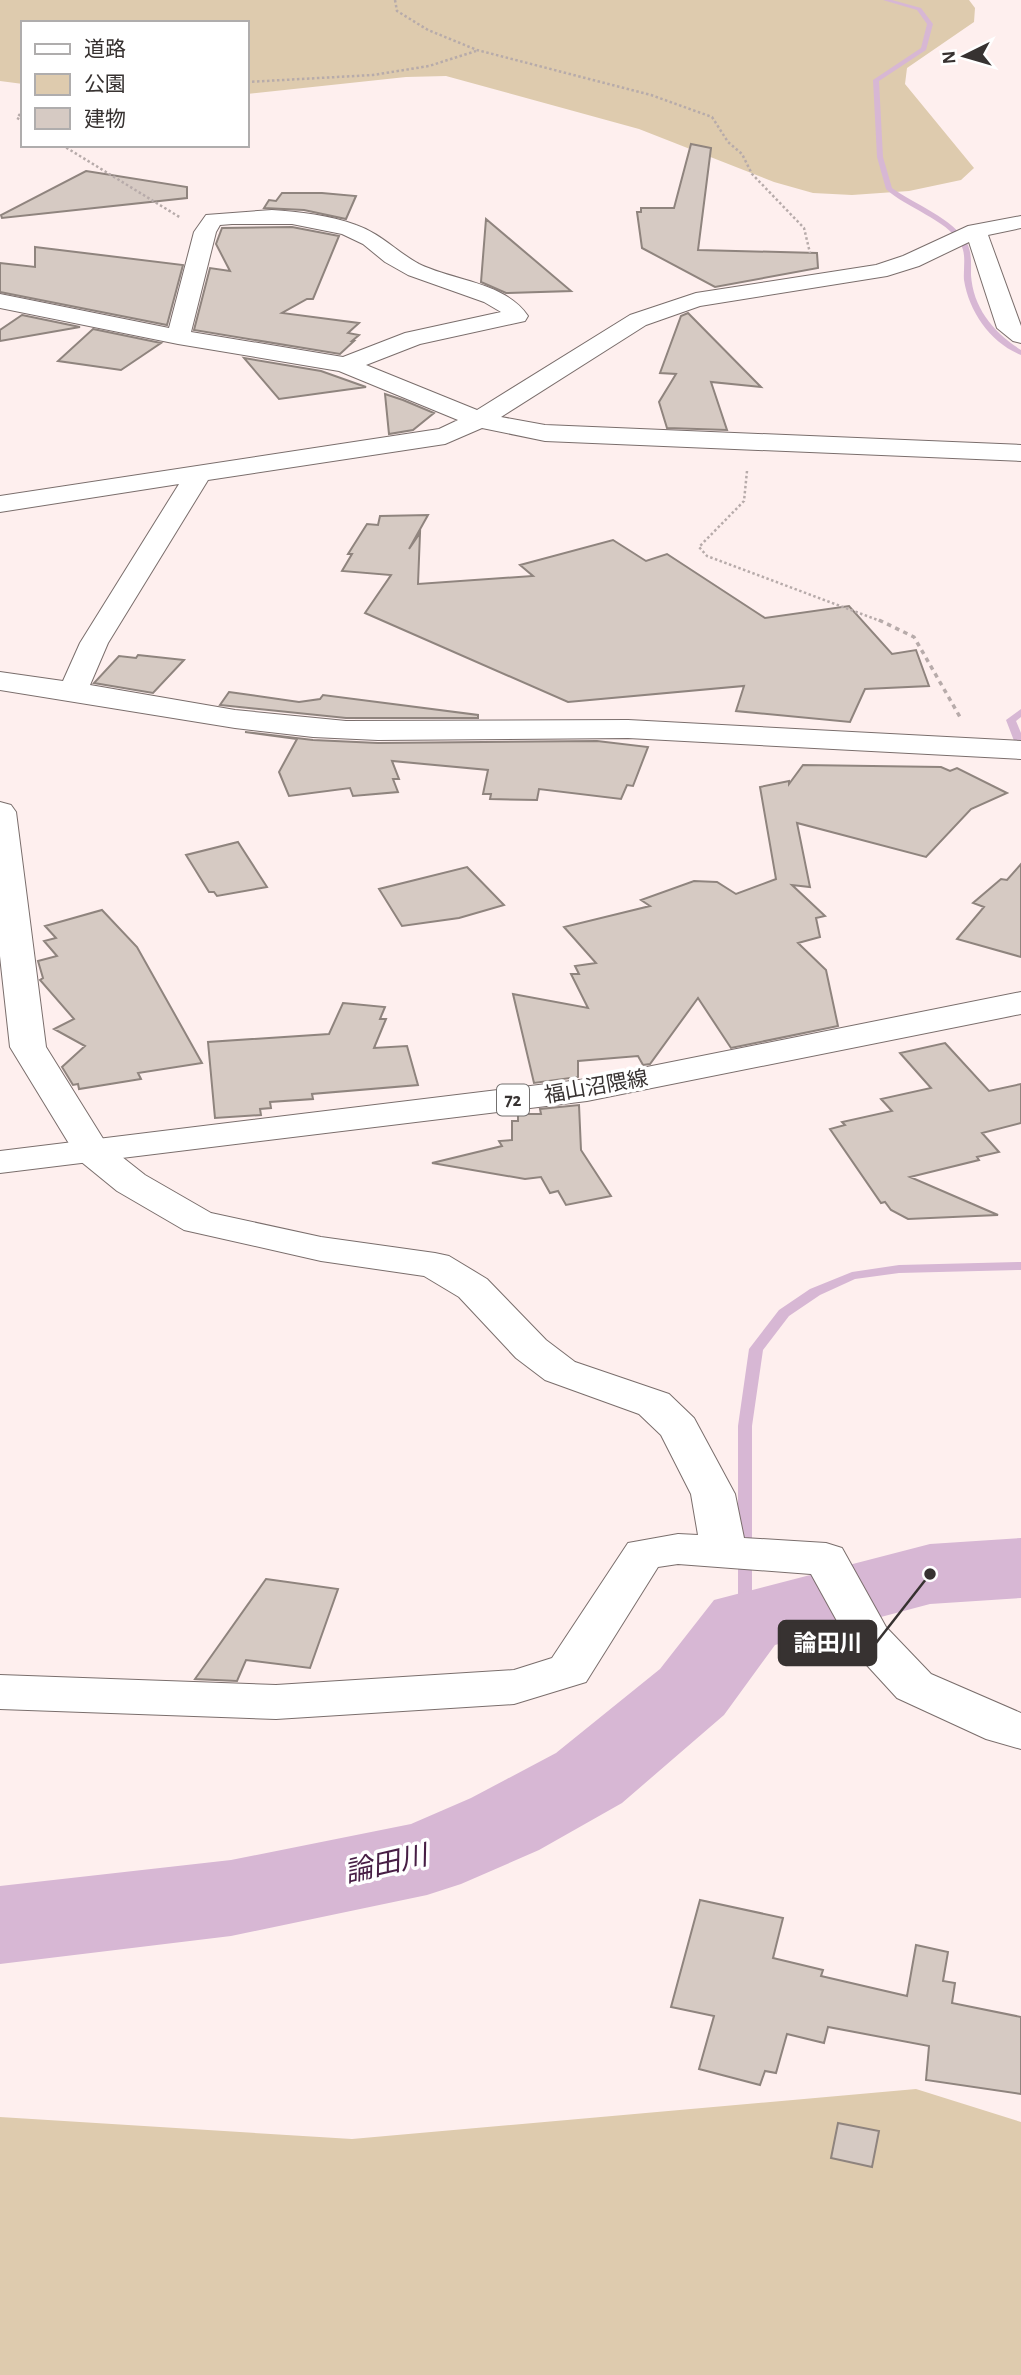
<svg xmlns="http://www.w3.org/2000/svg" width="1021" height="2375" font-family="'Alegreya Sans','Noto Sans JP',sans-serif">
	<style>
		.green { fill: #decbae }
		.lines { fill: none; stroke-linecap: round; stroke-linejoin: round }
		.stream { fill: #d7b7d4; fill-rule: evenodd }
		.river { fill: #d7b7d4; fill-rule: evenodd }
		.building { fill: #d6cac3; stroke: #8f847e; stroke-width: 2 }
		.minor-casing { stroke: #7a6e6c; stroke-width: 2 }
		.primary-casing { stroke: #7a6e6c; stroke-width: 2 }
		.path-far1 { stroke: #b7abaa; stroke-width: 2.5; stroke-dasharray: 2.5 2.5; stroke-linecap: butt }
		.path { stroke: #b7abaa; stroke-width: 3.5; stroke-dasharray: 4.5 4.5; stroke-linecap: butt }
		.minor { fill: #fff; fill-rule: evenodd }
		.primary { fill: #fff; fill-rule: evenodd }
		.labels { text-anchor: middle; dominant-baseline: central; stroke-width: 7; stroke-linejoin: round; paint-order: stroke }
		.shield { fill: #fff; stroke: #73706f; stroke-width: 2 }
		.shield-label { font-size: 19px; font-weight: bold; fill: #373231 }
		.street-label { font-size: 21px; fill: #373231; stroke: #fff }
		.near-water-label { font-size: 28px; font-style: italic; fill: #471e45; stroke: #fff }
		.leader { fill: none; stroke: #373231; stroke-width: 2.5 }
		.callout-dot { fill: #373231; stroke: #fff; stroke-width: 2.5 }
		.callout { fill: #373231; stroke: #373231; stroke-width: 2.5 }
		.callout-label { font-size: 23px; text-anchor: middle; font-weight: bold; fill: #fff }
	</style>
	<rect width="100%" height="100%" fill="#feefee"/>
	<path class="green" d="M0,0H969L975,8L974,22L907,68L905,84L974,168L961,180L909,191L852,195L813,193L774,182L639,129L446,76L406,77L247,94V23H23V84L0,81Z
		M916,2089L1021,2122V2375H0V2117L352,2139Z"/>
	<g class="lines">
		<path class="stream" d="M883,0H892L921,8L933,24L926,50L879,81L883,157L892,188C914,204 954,219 967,243C972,253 971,264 971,275C973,308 994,333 1021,350V355C991,343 969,312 964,280C963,268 967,254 960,243C946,219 906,208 886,189L877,157L873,80L921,48L927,24L917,10Z
			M1021,709V717L1016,721L1021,733V749L1016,746L1006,720Z
			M1021,1262V1270L899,1273L855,1279L820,1295L789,1316L763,1350L752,1426V1622L750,1626H740L738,1622V1426L749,1349L779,1310L810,1289L852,1272L899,1265Z"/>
		<path class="river" d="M1021,1538V1598L930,1604L775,1645L724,1715L622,1803L539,1850L461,1884L427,1895L231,1936L0,1964V1886L231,1860L411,1824L471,1798L556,1753L660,1669L714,1600L930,1544Z"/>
	</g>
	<path class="building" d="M691,144L711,148L698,250L817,253L818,268L715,287L642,248L637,212H641V208H674Z
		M86,171L187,187V198L2,218L1,215Z
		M282,193H322L356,196L346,219L304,210L264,208L269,200L276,201Z
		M486,219L571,291L506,293L481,282Z
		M292,227L339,236L313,299H307L282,313L359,323L348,333L359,335L352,341H354L340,354L194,330L210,268L230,271L216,244L222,228Z
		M35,247L183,265L167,325L0,292V263L35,267Z
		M688,313L761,387L711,382L727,430L667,428L659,402L676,374L660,373L681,316Z
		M22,315L80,327L0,341V330Z
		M93,329L161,343L121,370L58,361Z
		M244,358L321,371L366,387L279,399Z
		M385,394L403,400L434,413L413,430L389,434Z
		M428,515L409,549L420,533L418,584L533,576L520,565L613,540L646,561L667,554L765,618L849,606L892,654L916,650L929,686L865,689L850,722L736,711L744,686L568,702L365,613L391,575L342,571L352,554H348L367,524L378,525L380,516Z
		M138,655L184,660L153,693L94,683L119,656L136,658Z
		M229,692L299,702L320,699L323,695L478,715V718H346L220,705Z
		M245,732L313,740L378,743L597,741L648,747L633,786L627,785L621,799L539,789L537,800L490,799L491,794H483L488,770L392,761L399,779H393L398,792L353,796L350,788L289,796L279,772L297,739Z
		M803,765L941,767L950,771L957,768L1007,793L971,809L926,857L797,823L810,887L792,885L825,916L816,918L820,937L798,943L826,970L838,1026L731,1048L698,998L650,1064L643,1065L638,1056L578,1061V1077L534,1083L513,994L588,1008L571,974H579L575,966L596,963L564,927L650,906L641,900L694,881L717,882L736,894L776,879L760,787L789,781V784Z
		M238,842L267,887L217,896L214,892H209L186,855Z
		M1021,864V957L957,939L984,907L973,903L1001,879L1007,880Z
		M467,867L504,905L459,918L402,926L379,889Z
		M102,910L137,947L202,1063L138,1073L141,1079L79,1089L78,1084L73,1085L62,1067L85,1046L54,1029L74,1019L40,980L43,978L38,961L57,956L44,941L56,938L45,926Z
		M343,1003L385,1007L380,1019H386L374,1048L407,1046L418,1085L312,1094L313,1099L270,1102L271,1108L260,1109L261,1115L215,1118L208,1042L329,1034Z
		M945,1043L989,1091L1021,1084V1123L982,1133L999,1152L977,1157L979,1160L910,1177L998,1215L908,1219L891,1210L885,1202L881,1203L830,1129L845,1125L842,1122L892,1111L881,1099L931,1088L900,1053Z
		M579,1105L581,1150L611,1196L566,1205L558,1191L550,1193L541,1177L525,1179L432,1163L502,1146L499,1141L512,1140V1121H518V1114H541L540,1109Z
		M266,1579L338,1589L310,1668L246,1660L237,1681L195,1679Z
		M700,1900L783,1918L773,1958L823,1970L821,1976L907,1996L916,1945L948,1952L943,1981L955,1983L952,2003L1021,2017V2094L926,2080L929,2046L828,2027L824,2043L787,2034L776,2073L765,2071L760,2085L699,2069L714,2016L671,2007Z
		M838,2123L879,2131L872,2167L831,2158Z"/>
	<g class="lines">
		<g class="minor-casing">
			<path id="minor" d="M272,210C300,212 329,215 356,225C380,233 397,252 419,264C454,281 505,282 528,316L525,321L420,344L366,365L477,410L630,315L696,293L876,265L903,256L968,226L1021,216V228L988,235L1021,326V343L1013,341L997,328L969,242L919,266L887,276L700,306L646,325L501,417L545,425L1021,445V461L545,441L482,428L445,444L208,480L108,643L90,685L235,710L346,721L628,720L1021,741V759L628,738L378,740L313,737L235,728L0,690V672L63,681L80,643L179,484L0,512V496L439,429L458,420L339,371L178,344L0,308V294L169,328L194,232L206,215ZM232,224H292L342,234L363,244L385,262L408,275L484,302L501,312L405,333L343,357L191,332L216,232L220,225Z
				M0,802L11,805L16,812L46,1047L107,1145L145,1175L211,1213L321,1237L435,1253L449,1256L487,1279L546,1340L575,1362L669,1394L694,1418L735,1494L744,1538L826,1543L842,1548L886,1627L931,1674L1021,1713V1749L986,1739L897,1698L853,1650L811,1574L678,1564L658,1567L586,1682L514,1704L276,1719L0,1709V1675L276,1685L514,1670L552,1658L628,1543L678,1534L698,1535L691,1494L661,1435L639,1414L545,1380L516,1358L459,1297L424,1276L321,1261L184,1230L117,1191L79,1160L10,1047L0,956Z"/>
		</g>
		<g class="primary-casing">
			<path id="primary" d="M1021,992V1014L587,1101L0,1173V1151L587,1079Z"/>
		</g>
		<path class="path-far1" d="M395,0L397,11L428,30L477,50L651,95L712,117L728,142L742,154L752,174L804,228L810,253
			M247,82L373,75L429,66L476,51
			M23,110L17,118L23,121
			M62,145L181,218
			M747,471L744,501L699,547L707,556L883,622"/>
		<path class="path" d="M879,620L914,637L960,717"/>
		<use href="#minor" class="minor"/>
		<use href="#primary" class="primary"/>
	</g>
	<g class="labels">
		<rect class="shield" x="497" y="1084.5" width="32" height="31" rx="5"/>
		<g class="shield-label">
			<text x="513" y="1100">72</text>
		</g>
		<g class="street-label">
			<text transform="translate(596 1087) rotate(-10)">福山沼隈線</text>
		</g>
		<g class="near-water-label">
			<text transform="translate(386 1865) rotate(-13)">論田川</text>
		</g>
	</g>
	<path class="leader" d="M930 1574L876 1643"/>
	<circle class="callout-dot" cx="930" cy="1574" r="7"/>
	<rect class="callout" x="779" y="1621" width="97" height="44" rx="7"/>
	<g class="callout-label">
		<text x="828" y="1651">論田川</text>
	</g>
	<rect x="21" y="21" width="228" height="126" fill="#ffffff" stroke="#afadad" stroke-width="2"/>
	<rect x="35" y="44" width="35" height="10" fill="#ffffff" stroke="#afadad" stroke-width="2"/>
	<text x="84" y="56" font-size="21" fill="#373231">道路</text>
	<rect x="35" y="74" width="35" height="21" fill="#decbae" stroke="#afadad" stroke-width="2"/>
	<text x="84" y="91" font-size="21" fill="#373231">公園</text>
	<rect x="35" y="108" width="35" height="21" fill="#d6cac3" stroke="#afadad" stroke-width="2"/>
	<text x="84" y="126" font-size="21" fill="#373231">建物</text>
	<g transform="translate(965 56) rotate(265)" stroke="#ffffff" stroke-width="5" paint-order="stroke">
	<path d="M0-5L12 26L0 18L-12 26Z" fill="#373231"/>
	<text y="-10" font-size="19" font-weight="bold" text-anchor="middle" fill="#373231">N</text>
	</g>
</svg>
